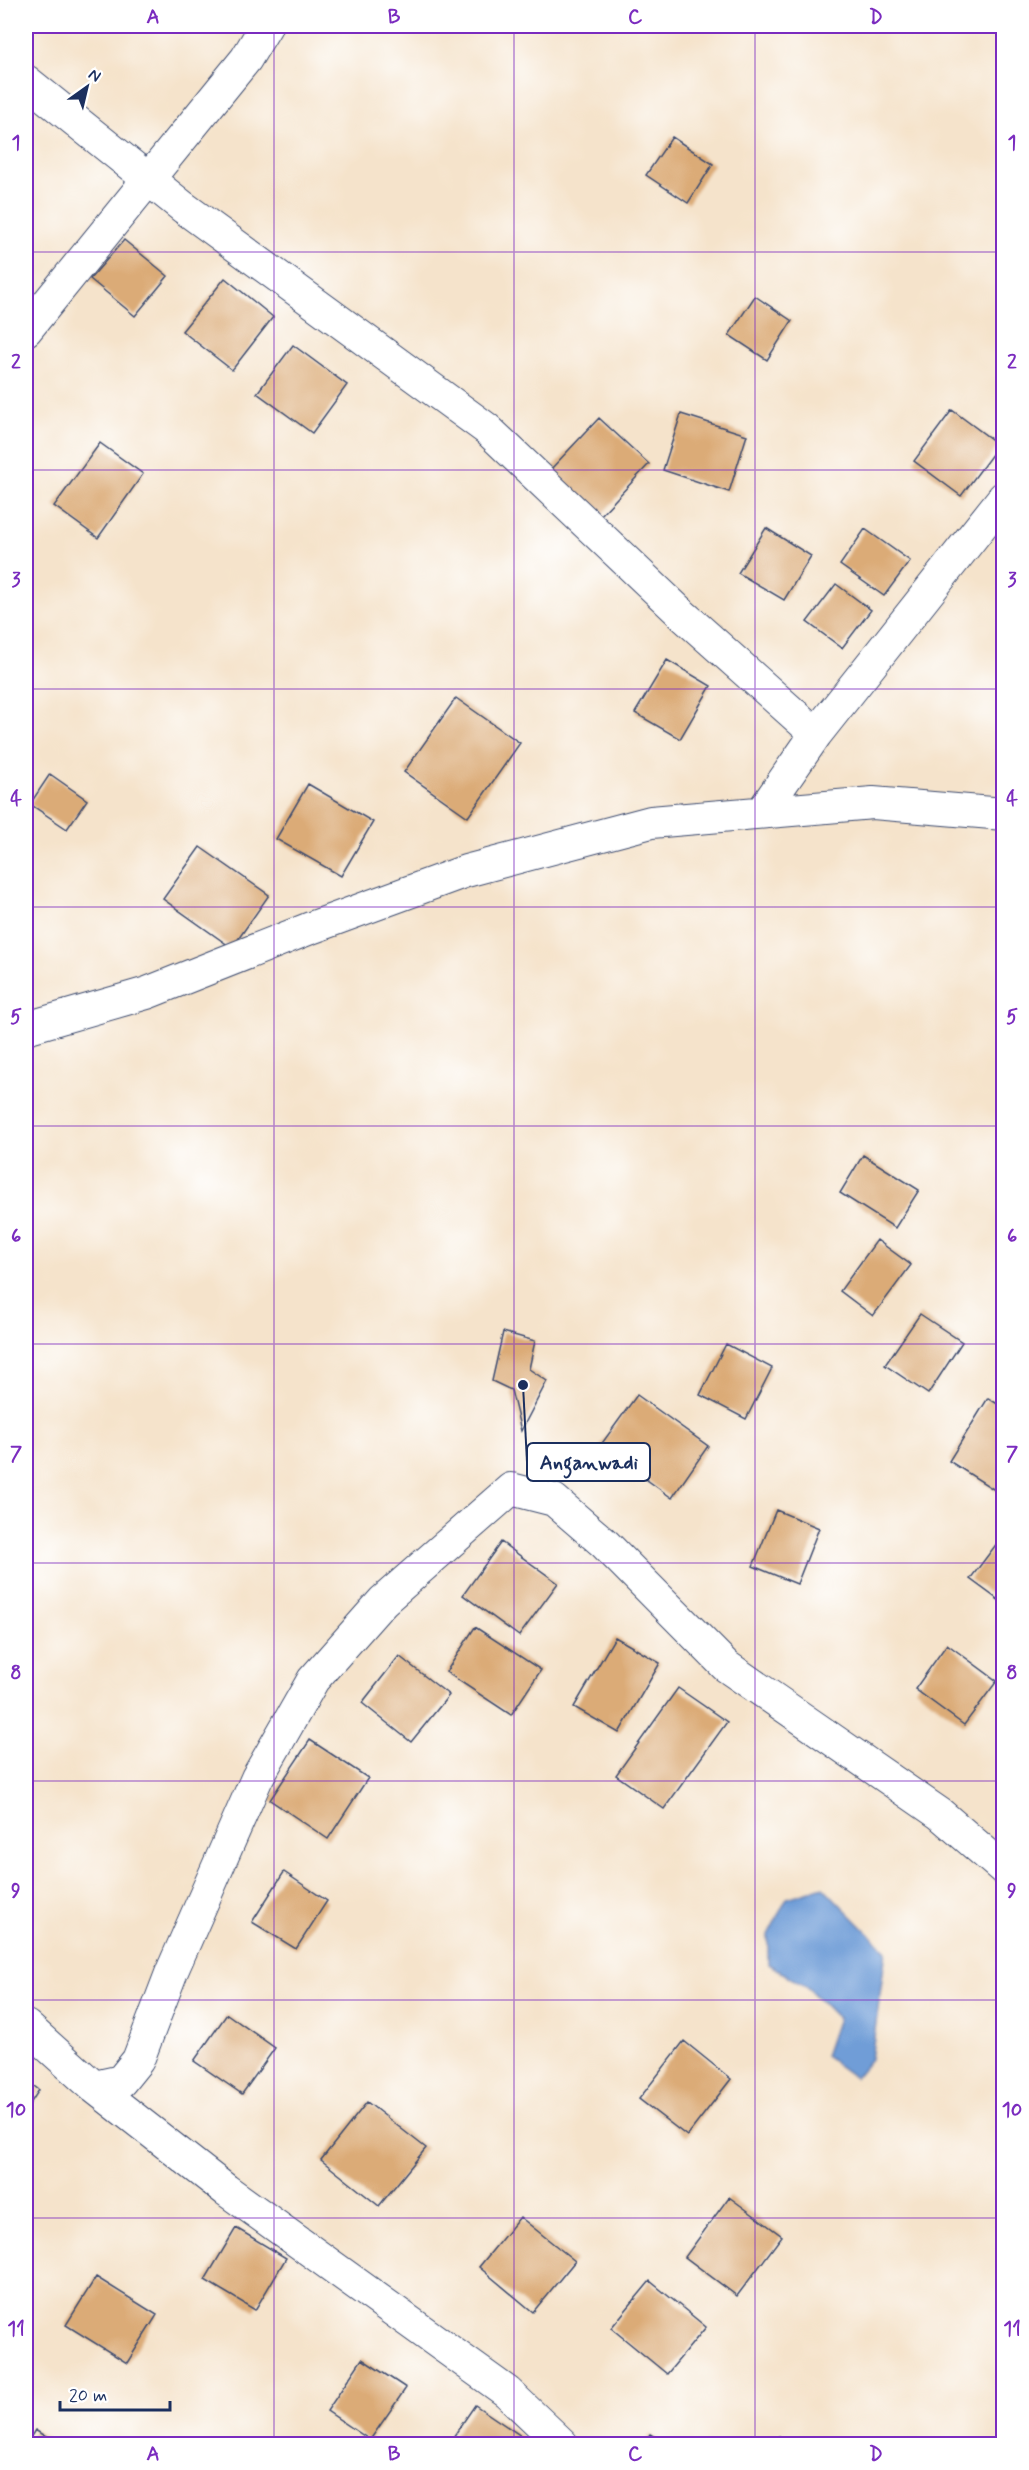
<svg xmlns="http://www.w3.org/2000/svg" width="1029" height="2470" font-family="Mynerve,sans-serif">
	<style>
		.water { fill: #6f9dd7; stroke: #45669a; stroke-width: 1.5 }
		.building { fill: #dbab77 }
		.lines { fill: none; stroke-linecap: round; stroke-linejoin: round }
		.street-casing { stroke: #3c4a6e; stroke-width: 34 }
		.street { stroke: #fff; stroke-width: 32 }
		.grid { fill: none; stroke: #7b2cbf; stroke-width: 1.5; stroke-opacity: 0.55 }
		.leader { fill: none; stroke: #1b2f5e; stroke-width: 2 }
		.callout-dot { fill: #1b2f5e; stroke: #fff; stroke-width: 2 }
		.callout { fill: #fff; stroke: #1b2f5e; stroke-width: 2 }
		.callout-label { font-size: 20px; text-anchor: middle; font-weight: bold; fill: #1b2f5e }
		.neatline { fill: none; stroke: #7b2cbf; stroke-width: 2 }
		.grid-label { font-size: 20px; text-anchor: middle; font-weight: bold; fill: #7b2cbf }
	</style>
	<rect width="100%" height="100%" fill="#fff"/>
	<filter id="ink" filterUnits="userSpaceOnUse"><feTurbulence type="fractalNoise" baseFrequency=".0167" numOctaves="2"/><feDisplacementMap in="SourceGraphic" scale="12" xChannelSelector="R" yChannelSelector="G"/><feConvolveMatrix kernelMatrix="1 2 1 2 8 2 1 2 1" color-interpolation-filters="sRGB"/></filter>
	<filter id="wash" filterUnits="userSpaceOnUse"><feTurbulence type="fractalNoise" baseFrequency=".008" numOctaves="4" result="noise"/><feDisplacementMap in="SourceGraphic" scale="24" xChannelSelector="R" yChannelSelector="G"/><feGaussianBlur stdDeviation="1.35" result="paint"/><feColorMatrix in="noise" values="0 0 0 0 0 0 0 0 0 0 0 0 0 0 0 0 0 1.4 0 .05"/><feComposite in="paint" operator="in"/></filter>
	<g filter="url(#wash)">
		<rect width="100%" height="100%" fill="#f5e3cb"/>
		<path class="water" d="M823,1887L886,1951L871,2059L855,2078L825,2056L838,2018L808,1988L768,1964V1935L787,1898Z"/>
		<g id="blocks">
			<path class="building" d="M672,137L713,164L688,203L646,175Z
				M124,240L168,276L135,316L90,279Z
				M225,278L273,317L232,370L182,331Z
				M755,296L792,321L767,360L729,335Z
				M293,345L347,385L312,433L257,393Z
				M952,410L999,445L961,496L914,461Z
				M681,414L747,435L729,492L663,470Z
				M599,418L649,464L600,516L551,469Z
				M100,443L143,474L98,538L54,506Z
				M766,528L811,556L784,600L738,573Z
				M865,529L910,561L884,596L840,565Z
				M836,584L871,610L842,648L807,622Z
				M667,660L711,686L680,739L635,713Z
				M456,698L520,743L468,817L404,772Z
				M50,774L87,800L67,829L30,804Z
				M308,784L373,822L341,876L276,839Z
				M200,847L269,895L232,948L163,899Z
				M863,1155L919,1190L895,1228L840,1193Z
				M877,1240L911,1265L873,1316L840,1291Z
				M920,1314L962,1342L928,1394L885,1365Z
				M503,1332L535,1341L529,1369L547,1381L521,1431L511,1390L492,1381Z
				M726,1344L772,1368L746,1419L700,1395Z
				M637,1395L708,1446L672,1498L600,1446Z
				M988,1398L1004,1408V1490L1001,1494L949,1461Z
				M776,1510L819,1528L797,1584L753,1566Z
				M1004,1534V1604L970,1579Z
				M501,1542L558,1583L519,1636L463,1595Z
				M475,1627L541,1670L511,1715L446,1672Z
				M615,1637L660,1663L619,1733L574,1707Z
				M947,1644L997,1681L964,1725L915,1689Z
				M399,1656L449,1695L411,1742L362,1703Z
				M678,1688L727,1722L664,1809L616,1775Z
				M310,1740L368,1778L328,1839L270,1800Z
				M284,1872L327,1901L296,1949L252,1922Z
				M227,2014L275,2048L242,2094L194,2061Z
				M684,2041L731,2079L687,2136L639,2099Z
				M26,2080L39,2090L26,2110Z
				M367,2102L426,2148L379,2206L321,2160Z
				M729,2197L782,2236L737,2296L685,2257Z
				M520,2217L575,2261L533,2312L479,2267Z
				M236,2228L286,2258L255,2310L205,2280Z
				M96,2277L157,2315L127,2363L66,2325Z
				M650,2281L706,2327L667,2374L611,2328Z
				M362,2359L406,2388L370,2440L327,2411Z
				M475,2405L524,2438L520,2444L449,2443Z
				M35,2430L57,2444H26Z
				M650,2434L666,2444H643Z
				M779,2436L792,2444H774Z"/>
		</g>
	</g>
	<g filter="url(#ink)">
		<use href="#blocks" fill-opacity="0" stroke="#3c4a6e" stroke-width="1.5"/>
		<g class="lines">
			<g class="street-casing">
				<path id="street" d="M26,81L183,207L487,429L685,617L816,734L1004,497
					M26,330L246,59L266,26
					M762,812L816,734
					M26,1028L147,993L308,929L466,871L651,822L873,803L1004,814
					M26,2026L94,2087L226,2190L507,2392L562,2444
					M94,2087L121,2081L138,2060L172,1971L257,1778L313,1680L383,1601L511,1489L554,1500L605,1544L726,1666L940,1814L1004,1869"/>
			</g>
			<use href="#street" class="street"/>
		</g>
	</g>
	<path class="grid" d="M274,26V2444M514,26V2444M755,26V2444M26,252H1004M26,470H1004M26,689H1004M26,907H1004M26,1126H1004M26,1344H1004M26,1563H1004M26,1781H1004M26,2000H1004M26,2218H1004"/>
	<path class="leader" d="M523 1385L527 1462"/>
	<circle class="callout-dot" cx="523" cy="1385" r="6"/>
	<rect class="callout" x="527" y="1443" width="123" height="38" rx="6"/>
	<g class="callout-label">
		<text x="589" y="1469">Anganwadi</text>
	</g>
	<rect width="1029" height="2470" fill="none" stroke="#fff" stroke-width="66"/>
	<g transform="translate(87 87) rotate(34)" stroke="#ffffff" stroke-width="4.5" paint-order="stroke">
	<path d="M0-4.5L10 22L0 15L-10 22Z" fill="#1b2f5e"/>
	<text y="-9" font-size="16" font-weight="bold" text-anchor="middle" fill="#1b2f5e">N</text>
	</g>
	<path d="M60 2401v9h110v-9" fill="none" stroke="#1b2f5e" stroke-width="3"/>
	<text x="69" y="2401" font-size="18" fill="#1b2f5e" stroke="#ffffff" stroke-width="4.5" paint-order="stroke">20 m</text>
	<rect x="33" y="33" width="963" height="2404" class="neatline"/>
	<g class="grid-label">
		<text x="153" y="23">A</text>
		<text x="394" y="23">B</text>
		<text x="635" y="23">C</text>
		<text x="876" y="23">D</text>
		<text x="16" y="149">1</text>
		<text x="1012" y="149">1</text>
		<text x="16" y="368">2</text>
		<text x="1012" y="368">2</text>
		<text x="16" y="586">3</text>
		<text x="1012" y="586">3</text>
		<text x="16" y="805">4</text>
		<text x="1012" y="805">4</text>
		<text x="16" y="1023">5</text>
		<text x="1012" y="1023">5</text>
		<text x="16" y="1242">6</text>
		<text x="1012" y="1242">6</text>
		<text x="16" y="1460">7</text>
		<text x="1012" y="1460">7</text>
		<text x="16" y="1679">8</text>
		<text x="1012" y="1679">8</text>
		<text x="16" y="1897">9</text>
		<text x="1012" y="1897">9</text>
		<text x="16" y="2116">10</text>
		<text x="1012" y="2116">10</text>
		<text x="16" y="2335">11</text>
		<text x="1012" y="2335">11</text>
		<text x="153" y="2460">A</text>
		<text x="394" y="2460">B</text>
		<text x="635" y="2460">C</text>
		<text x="876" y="2460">D</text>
	</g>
</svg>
